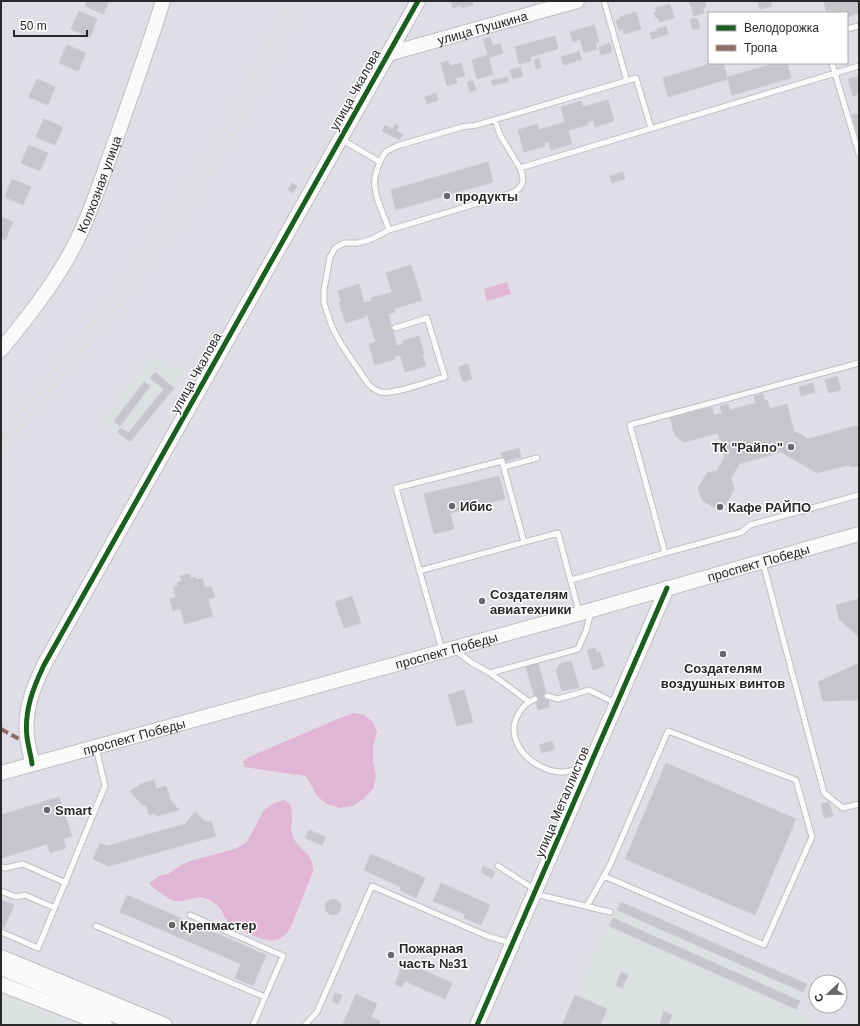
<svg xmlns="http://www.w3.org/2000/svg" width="860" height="1026" font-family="Arial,sans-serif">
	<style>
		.industrial { fill: #dde0e0 }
		.green { fill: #e1b5d5 }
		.building { fill: #c7c5cb; stroke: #ccc9d2 }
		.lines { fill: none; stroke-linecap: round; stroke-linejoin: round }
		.lane-casing { stroke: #bfbfc0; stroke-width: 7 }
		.secondary-casing { stroke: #bfbfc0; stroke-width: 16 }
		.lane { stroke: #fafafb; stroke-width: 5 }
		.secondary { stroke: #fafafb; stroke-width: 14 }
		.rail { stroke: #dddedc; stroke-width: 3 }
		.quiet { stroke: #8d6e63; stroke-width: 4; stroke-dasharray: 8 4; stroke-linecap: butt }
		.cycleway-casing { stroke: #fff; stroke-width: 8 }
		.cycleway { stroke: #1b5e20; stroke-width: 5 }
		.poi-dot { fill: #68676b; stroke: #fff; stroke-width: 1.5 }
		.labels { text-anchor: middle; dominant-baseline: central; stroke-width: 3; stroke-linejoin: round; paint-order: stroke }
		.street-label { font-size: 13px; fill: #282828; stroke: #fff }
		.poi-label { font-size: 13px; font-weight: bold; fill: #282828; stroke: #fff; text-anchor: start }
	</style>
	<rect width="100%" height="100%" fill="#e0dde7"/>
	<path class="industrial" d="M151,356L187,369L183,379L129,447L99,423Z
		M615,899L807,984L796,1009L809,1017L805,1025H562L605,925Z
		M4,994L77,1025H1V1002Z"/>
	<path class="green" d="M507,282L511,294L487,301L484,289Z
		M354,713L364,715L373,722L377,732L373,746V761L376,776L373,789L362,800L352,806L340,808L327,804L317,796L306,776L244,767L243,761L249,757L340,718Z
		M284,800L291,805C291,808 292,812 292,815C293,823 289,828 293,837C300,852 313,852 313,872L290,929C286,934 282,939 275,940C266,942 239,931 232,925C220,916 225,906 207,899C196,894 188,902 177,901C171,901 165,896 161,893C156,890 152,887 149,883L159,876L168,874L180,866L190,861L235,849L247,842L264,810L274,803Z"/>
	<path class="building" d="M87,1H109L103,14L85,6Z
		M451,1H472L473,5L462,8L461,5L453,8Z
		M689,1H705L706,7L703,8L704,13L694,16Z
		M757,1H770L772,6L760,9Z
		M832,1H859V13L847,17V13H827L824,3Z
		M670,4L674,18L659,22L658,18H656L654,13L657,12L655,8Z
		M79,11L97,19L90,37L71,29Z
		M636,12L641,29L624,34L623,29L619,30L616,21L620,19V17Z
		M697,18L700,28L693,30L690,20Z
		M594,25L599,42L595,43L597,49L584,53L580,39L573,42L570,32Z
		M666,26L668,34L659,37L657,29Z
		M657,31L659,37L652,39L650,33Z
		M555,36L558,49L530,57L531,61L519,64L515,47Z
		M490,37L493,46L486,48L483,39Z
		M610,43L612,52L601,55L599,47Z
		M500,44L503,53L489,58L486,48Z
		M67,45L86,53L78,71L59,63Z
		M579,51L582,60L577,61L574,53Z
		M574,53L577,61L564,65L561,57Z
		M488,55L493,74L477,79L472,60Z
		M539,58L541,68L536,69L534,60Z
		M448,61L450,66L461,63L465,76L456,78L457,83L447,86L441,63Z
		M713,63H723L728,79L668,97L663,78Z
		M777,63H787L791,78L732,95L727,77Z
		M520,67L523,76L513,79L510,70Z
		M859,76V94L853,96L848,79Z
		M507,77L509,81L493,86L491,81Z
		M37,79L55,87L48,105L29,97Z
		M473,81L476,90L470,92L467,82Z
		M436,93L438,100L427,104L425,97Z
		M608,100L614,121L595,127L593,120L587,122L588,125L568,130L572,144L551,150L549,142L544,143L545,146L524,152L518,130L537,124L539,130L565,122L561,107L581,101L583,107Z
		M859,113V139L852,115Z
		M44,119L63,127L55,145L36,137Z
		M395,124L399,126L397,131L403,135L400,140L382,131L385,125L392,129Z
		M29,145L48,153L40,171L21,163Z
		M488,162L493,182L396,210L391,190Z
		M623,172L625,179L612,183L610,176Z
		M12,179L31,187L23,205L5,197Z
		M292,183L297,186L293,193L288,190Z
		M1,217L13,222L5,240L1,238Z
		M411,265L422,300L394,309L389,293L392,292L386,273Z
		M359,284L364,303L372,301L371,298L389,293L395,312L388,314L397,346L403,344L402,341L419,336L424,354H422L426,366L405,372L400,355L394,357L395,359L375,365L369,344L376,342L367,314L365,315V317L346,323L339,303L341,302L338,291Z
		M468,364L472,379L463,382L458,367Z
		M155,372L174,388L130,442L117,432L121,428L128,433L164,389L150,378Z
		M837,376L841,390L829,393L825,380Z
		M144,382L150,386L120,426L114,421Z
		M813,383L815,392L801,396L799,387Z
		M763,394L765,401L767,400L770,409L787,404L794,431L808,439L859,425V463L858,466L852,467L848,465L817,473L781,452L739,464L731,478L734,489L726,505L715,508L702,500L698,488L707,473L717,471L725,457L718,433L685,442L675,436L670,418L712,407L714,415L722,413L720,406L728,404L730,410L756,403L754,396Z
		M519,448L521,457L504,462L501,453Z
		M499,476L505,499L450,513L454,529L434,534L424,494Z
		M189,574L191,578L195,577L196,580L202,578L205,588L211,586L215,597L208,599L213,616L185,624L180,609L173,611L170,599L176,597L173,587L178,586L177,583L182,581L180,576Z
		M352,596L361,623L344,628L335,602Z
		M859,599V637L839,619L836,605Z
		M595,648L597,653L600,652L604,666L593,670L587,650Z
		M537,659L550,707L538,710L525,663Z
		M571,661L579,687L562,691L556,670L560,664Z
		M859,663V700L823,701L818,682Z
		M464,690L473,722L457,726L448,695Z
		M552,741L555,749L542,753L539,745Z
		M666,763L796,819L755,915L625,859Z
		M154,780L156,789L166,786L171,801L179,810L157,816L156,813L149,815L146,805L143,806L130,791L141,784Z
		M59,797L72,836L63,839L66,848L50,853L47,844L2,858L1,815Z
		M829,802L833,816L824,818L821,804Z
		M195,812L206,822L211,821L216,836L109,866L93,859L100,843L107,846L185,824Z
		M309,830L326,837L322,845L305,838Z
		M371,854L425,878L416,898L400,890L401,887L364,870Z
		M483,866L495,872L492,878L481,872Z
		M441,883L490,905L481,925L464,918L465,914L433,901Z
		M127,895L266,955L253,986L235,978L241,964L120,912Z
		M325 907a8 8 0 1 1 16 0a8 8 0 1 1-16 0Z
		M1,900L14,905L4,928L1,926Z
		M621,902L807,984L803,992L617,910Z
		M613,918L800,1001L796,1009L609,926Z
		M404,962L452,983L445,999L405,981L402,987L395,984Z
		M621,972L628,975L622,988L616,985Z
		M335,993L342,995L338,1004L332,1001Z
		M356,994L377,1004L371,1017L380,1021L379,1025L343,1024Z
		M575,995L607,1009L600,1025H562Z
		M664,1011L672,1015L668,1025L660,1023Z"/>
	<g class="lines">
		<g class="lane-casing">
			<path id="lane" d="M604,1L627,81
				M847,29L859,26
				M832,63L859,154
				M495,120L500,135L520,168L859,66
				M341,139L380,162
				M389,230C385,217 376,201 375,188C373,177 379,163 384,154L387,151L397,146L462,127L477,125L636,78L651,128
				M395,328L427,318L445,377C430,381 394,395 380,392C375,390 372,388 369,385L341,344L332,327L324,303V290L330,257L335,248L344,243H358L372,239L389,230L512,193C524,187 525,180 520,168
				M504,467L537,458
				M665,553L742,532L750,525L859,495
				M763,563L824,793L843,808L859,804
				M419,571L558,533L579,612
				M571,580L665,553L630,425L859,363
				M442,650L396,488L502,461L524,542
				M455,650L472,663L490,673L578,649L586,631L591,612
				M490,673L528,701
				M547,696L558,699L589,690L615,703
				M535,699C527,702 523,706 519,713C501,742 535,773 564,772C571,771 580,768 587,765
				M498,866L534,889
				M1,867L5,868L23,864L66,883
				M1,891L16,897L25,895L55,908
				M535,894L610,912
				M587,906L610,865L668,731L796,780L812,837L764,945L604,876
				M190,915L283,956L253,1025
				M96,926L265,997
				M1,932L38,948L105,786L96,748
				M305,1025L317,1012L372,886L487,936L511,943"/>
		</g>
		<g class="secondary-casing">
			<g id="secondary">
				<path id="s1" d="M388,54L577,1"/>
				<path id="s2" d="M1,350C25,320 48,292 67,259C86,226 98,189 111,153C129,102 147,52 163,1"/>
				<path d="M32,764C31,755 28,746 27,737C24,711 33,688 44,665L418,1"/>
				<path id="s3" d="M1,773L560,619L859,534"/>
				<path d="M1,957L165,1025"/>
				<path d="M1,968L139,1025"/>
				<path d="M1,984L105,1025"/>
				<path d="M477,1025L667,588"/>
			</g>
		</g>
		<use href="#lane" class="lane"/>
		<use href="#secondary" class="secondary"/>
		<path class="rail" d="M1,439L31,402L117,293L189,190L242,101L292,1
			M1,451L122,301L197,193L248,105L301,1"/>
		<path class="quiet" d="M1,729L19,739"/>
		<g class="cycleway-casing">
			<path id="cycleway" d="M32,764C31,755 28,746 27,737C24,711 33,688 44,665L418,1
				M477,1025L667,588"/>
		</g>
		<use href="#cycleway" class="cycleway"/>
	</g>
	<g class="poi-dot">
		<circle cx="447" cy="196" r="4"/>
		<circle cx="791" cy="447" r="4"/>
		<circle cx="452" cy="506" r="4"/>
		<circle cx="720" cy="507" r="4"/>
		<circle cx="482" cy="601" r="4"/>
		<circle cx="723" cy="654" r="4"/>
		<circle cx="47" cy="810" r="4"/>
		<circle cx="172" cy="925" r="4"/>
		<circle cx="391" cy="955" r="4"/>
	</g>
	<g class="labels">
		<g class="street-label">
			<text stroke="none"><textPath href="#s1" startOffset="98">улица Пушкина</textPath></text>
			<text transform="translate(355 90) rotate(-61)">улица Чкалова</text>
			<text stroke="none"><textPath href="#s2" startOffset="194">Колхозная улица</textPath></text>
			<text transform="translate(196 373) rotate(-61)">улица Чкалова</text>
			<text stroke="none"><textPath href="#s3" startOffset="786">проспект Победы</textPath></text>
			<text stroke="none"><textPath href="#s3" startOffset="462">проспект Победы</textPath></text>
			<text stroke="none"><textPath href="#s3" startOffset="138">проспект Победы</textPath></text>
			<text transform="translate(562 802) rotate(-67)">улица Металлистов</text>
		</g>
		<g class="poi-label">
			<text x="455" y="196">продукты</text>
			<text x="783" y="447" text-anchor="end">ТК "Райпо"</text>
			<text x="460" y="506">Ибис</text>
			<text x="728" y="507">Кафе РАЙПО</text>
			<text x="490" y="594">Создателям<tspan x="490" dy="15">авиатехники</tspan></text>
			<text x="723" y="668" text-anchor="middle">Создателям<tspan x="723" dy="15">воздушных винтов</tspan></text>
			<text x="55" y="810">Smart</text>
			<text x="180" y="925">Крепмастер</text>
			<text x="399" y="948">Пожарная<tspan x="399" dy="15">часть №31</tspan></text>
		</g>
	</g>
	<rect width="860" height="1026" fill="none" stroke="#282828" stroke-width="4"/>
	<rect x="708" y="12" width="140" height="52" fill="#ffffff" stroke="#a9a9a9"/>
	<rect x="716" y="25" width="20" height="6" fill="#1b5e20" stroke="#a9a9a9"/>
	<text x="744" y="32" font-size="12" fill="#282828">Велодорожка</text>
	<rect x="716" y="45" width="20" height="6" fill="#8d6e63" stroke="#a9a9a9"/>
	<text x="744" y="52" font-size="12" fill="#282828">Тропа</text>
	<g transform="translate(828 994) rotate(248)"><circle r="19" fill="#ffffff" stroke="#a9a9a9"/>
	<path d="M0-3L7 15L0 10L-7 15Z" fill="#68676b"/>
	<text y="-6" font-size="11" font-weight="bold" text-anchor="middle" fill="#282828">С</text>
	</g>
	<path d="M14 30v6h73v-6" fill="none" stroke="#282828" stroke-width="2"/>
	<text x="20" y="30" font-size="12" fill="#282828" stroke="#ffffff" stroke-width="3" paint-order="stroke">50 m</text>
</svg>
